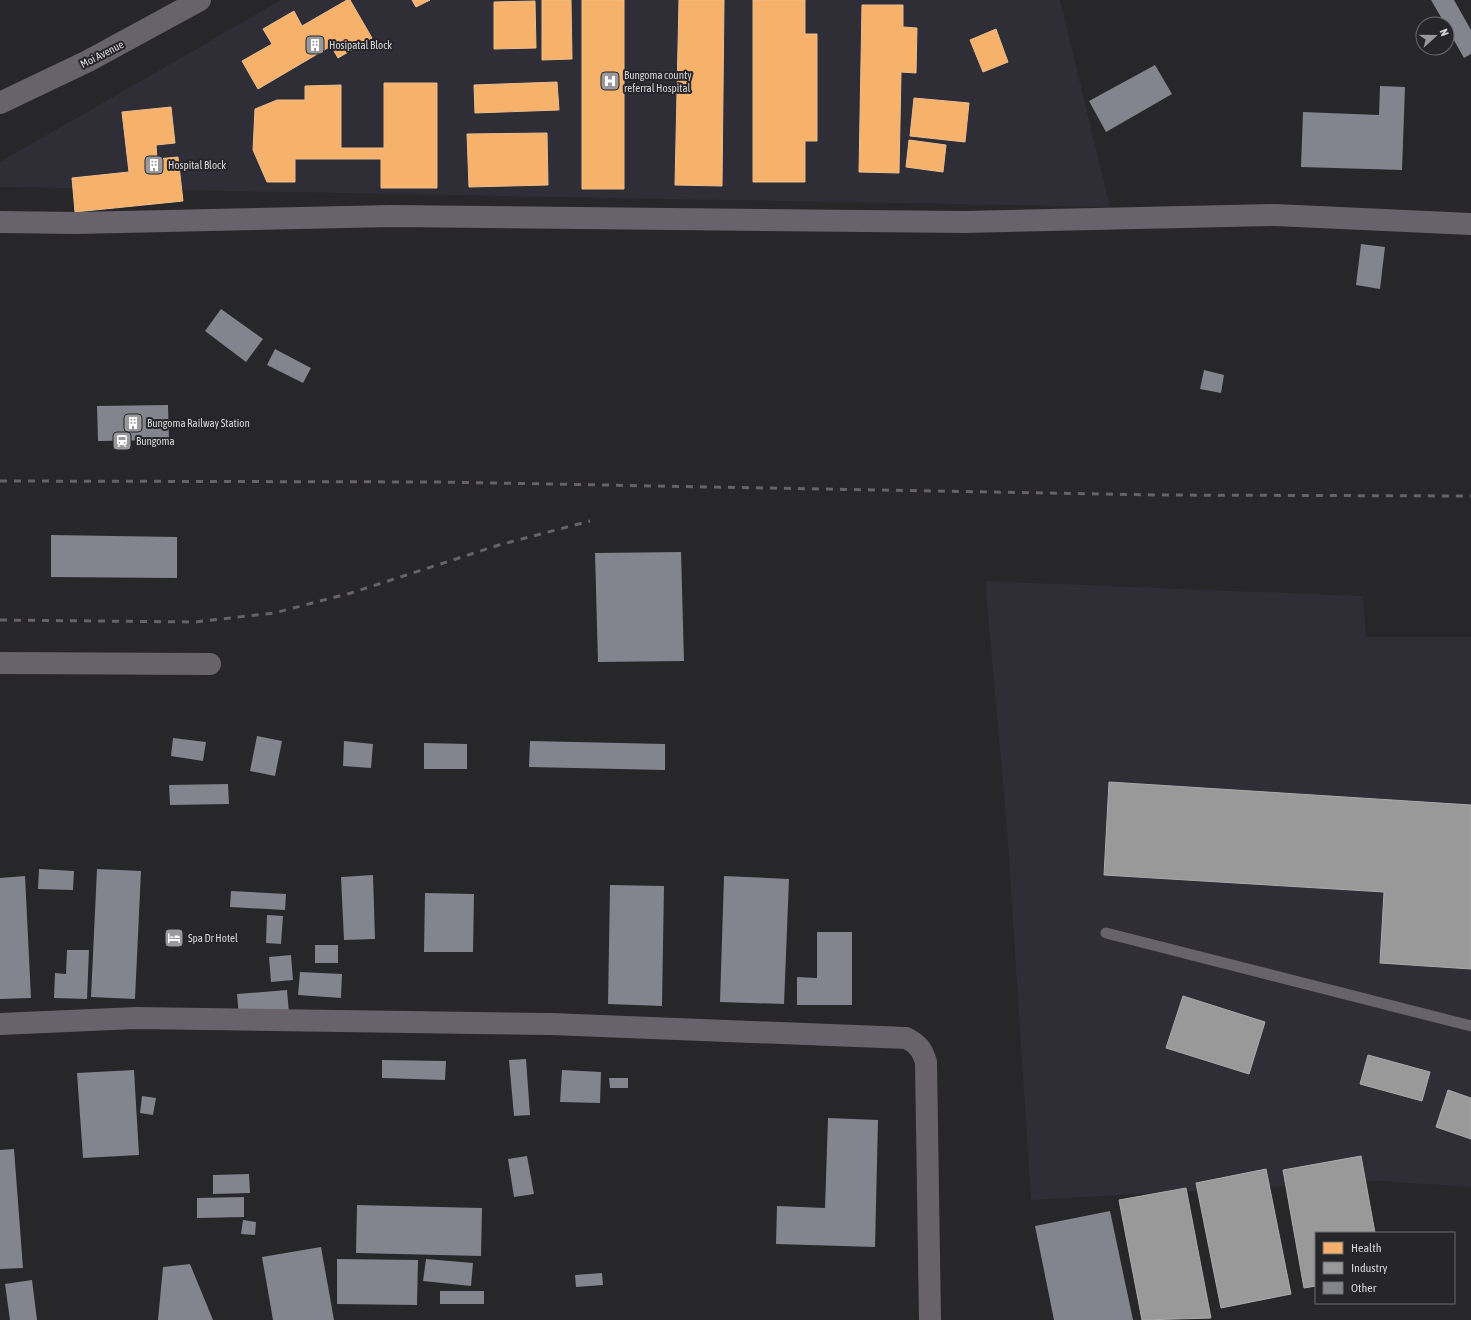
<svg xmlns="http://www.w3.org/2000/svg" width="1471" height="1320" font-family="'Asap Condensed',sans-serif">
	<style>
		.built { fill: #2f2d35 }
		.health { fill: #f6b26b; stroke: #ecbd8c }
		.industry { fill: #999; stroke: #ababac }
		.building { fill: #82848e }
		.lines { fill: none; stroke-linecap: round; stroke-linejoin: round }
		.service { stroke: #68626a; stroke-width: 11 }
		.minor { stroke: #68626a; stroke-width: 22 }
		.tertiary { stroke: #68626a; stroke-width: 22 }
		.rail { stroke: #676268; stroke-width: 3; stroke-dasharray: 7 7; stroke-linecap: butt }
		.labels { text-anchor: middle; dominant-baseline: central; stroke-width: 4; stroke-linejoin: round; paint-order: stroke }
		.poi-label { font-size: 11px; fill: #d6d6d8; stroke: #262529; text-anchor: start }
		.street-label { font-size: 11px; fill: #d6d6d8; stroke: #262529 }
	</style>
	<rect width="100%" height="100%" fill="#272628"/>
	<path class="built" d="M281,0H1060L1110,207L0,187V162Z
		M985,581L1363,596L1366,637H1471V1187L1377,1181L1031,1200L1007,829Z"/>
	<path class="health" d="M347,0H350L372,38L338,58L331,46L258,89L242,61L272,44L263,29L294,11L302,26Z
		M412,0H430L416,7Z
		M542,0H571L572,59L542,60Z
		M582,0H624V189H582Z
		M679,0H724L722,186L675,185Z
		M753,0H805V34H817V141H805V182H753Z
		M535,1L536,48L494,49V2Z
		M862,5H903V27L917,28L916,73L901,72L899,173L859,172Z
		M996,29L1008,62L983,72L970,40Z
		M557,82L559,110L475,113L474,85Z
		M384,83H437V188H381V159H295V182H267L253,150L255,109L277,100H305V86L341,85V148H384Z
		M914,98L969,103L965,142L910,136Z
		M171,107L175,143L156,145L157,159L178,157L183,201L75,212L72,178L129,172L122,112Z
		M547,133L548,185L469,187L467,134Z
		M909,140L946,145L943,172L906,167Z"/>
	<path class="industry" d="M1109,782L1471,805V969L1380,963L1384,892L1104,875Z
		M1183,996L1265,1022L1249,1074L1166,1048Z
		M1368,1055L1430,1072L1422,1101L1360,1084Z
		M1448,1090L1471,1098V1139L1436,1127Z
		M1361,1156L1375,1233H1316V1286L1304,1288L1283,1170Z
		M1266,1169L1291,1294L1221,1308L1196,1183Z
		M1186,1188L1211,1318L1142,1320L1119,1200Z"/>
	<path class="building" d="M1431,0H1454L1471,30V54L1464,58L1447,28V24H1445Z
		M1155,65L1172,94L1106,132L1089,101Z
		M1380,86L1405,87L1402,170L1301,167L1303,112L1379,115Z
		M1361,244L1385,247L1380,289L1356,285Z
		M221,309L263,339L246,362L205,331Z
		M275,349L311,368L303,383L267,365Z
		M1204,370L1224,375L1221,393L1200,389Z
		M168,405L169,440L98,441L97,406Z
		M51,535L177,537V578L51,577Z
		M681,552L684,661L598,662L595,553Z
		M257,736L282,741L275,776L250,771Z
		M173,738L206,742L203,761L171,756Z
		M344,741L373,744L371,768L343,766Z
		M530,741L665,744V770L529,767Z
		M424,743L467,744V769H424Z
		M228,784L229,804L170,805L169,785Z
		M39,869L74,871L73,890L38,889Z
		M97,869L141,871L135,999L91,997Z
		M373,875L375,939L344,940L341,877Z
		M25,876L31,998L0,999V878Z
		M724,876L789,879L784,1004L720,1002Z
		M610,885L664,886L662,1006L608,1004Z
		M231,891L286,894L285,910L230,907Z
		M425,893L474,894L473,952H424Z
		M267,915L283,916L281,944L266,943Z
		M817,932H852V1005H797V977L817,978Z
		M315,945H338V963H315Z
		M67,950H89L87,999L54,998L55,973L66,974Z
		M291,955L293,980L271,982L269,957Z
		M300,972L342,974L341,998L298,995Z
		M287,990L289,1013L239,1017L237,994Z
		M526,1059L530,1115L514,1116L509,1060Z
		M382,1060L446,1061L445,1080L382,1078Z
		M134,1070L139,1155L83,1158L77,1073Z
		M562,1070L601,1072L600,1103L560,1102Z
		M609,1078H628V1088H610Z
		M142,1096L156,1098L153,1115L140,1113Z
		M828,1118L878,1120L875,1247L776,1244L777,1206L825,1208Z
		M14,1149L23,1268L0,1269V1150Z
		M527,1156L534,1194L514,1197L508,1159Z
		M249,1174L250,1193L213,1194V1175Z
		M244,1197V1217L197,1218V1198Z
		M357,1205L482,1208L481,1256L356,1253Z
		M1110,1211L1133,1320H1054L1035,1226Z
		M243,1220L256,1222L255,1235L241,1234Z
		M321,1247L334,1320H273L262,1257Z
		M337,1259L418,1260L417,1305L337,1304Z
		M426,1259L473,1263L471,1286L423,1281Z
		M190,1264L213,1320H158L163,1267Z
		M602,1273L603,1285L576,1287L575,1275Z
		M32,1280L37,1320H10L5,1284Z
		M440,1291H484V1304H440Z"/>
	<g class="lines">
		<path class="service" d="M1106,933L1471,1026"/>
		<path class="minor" d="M0,222L76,223L392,216L964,222L1275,215L1471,224
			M0,663L210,664
			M0,1024L136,1018L551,1024L906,1038C918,1044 922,1049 926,1062L930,1320"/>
		<path class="tertiary" d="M0,103L88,61L200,0"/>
		<path class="rail" d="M0,481L436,482L1156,495L1471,496
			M0,620L195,622L274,613L351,593L499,545L590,521"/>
	</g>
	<defs>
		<g id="building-square" transform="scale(1)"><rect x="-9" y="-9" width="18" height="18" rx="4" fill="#99989a" stroke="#262529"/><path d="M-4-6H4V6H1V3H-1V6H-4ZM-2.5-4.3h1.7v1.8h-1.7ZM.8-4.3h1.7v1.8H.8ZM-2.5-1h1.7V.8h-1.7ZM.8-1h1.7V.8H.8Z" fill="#fff"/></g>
		<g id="hospital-square" transform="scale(1)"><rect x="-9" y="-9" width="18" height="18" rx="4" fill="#99989a" stroke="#262529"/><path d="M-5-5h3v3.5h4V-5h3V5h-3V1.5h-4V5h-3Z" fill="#fff"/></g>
		<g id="station-square" transform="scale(1)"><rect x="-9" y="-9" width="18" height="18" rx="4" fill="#99989a" stroke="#262529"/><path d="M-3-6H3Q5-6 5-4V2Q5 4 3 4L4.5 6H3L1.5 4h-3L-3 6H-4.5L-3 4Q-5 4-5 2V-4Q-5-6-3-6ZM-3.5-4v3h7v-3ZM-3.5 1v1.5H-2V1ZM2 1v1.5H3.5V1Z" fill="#fff"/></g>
		<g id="hotel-square" transform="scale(1)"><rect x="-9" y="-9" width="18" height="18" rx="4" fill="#99989a" stroke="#262529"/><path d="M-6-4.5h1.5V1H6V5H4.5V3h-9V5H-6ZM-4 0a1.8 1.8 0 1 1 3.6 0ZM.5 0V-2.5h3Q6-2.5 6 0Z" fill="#fff"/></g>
	</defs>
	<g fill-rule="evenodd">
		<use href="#building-square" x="315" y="45"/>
		<use href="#hospital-square" x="610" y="81"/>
		<use href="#building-square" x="154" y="165"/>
		<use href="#building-square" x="133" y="423"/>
		<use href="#station-square" x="122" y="441"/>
		<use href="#hotel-square" x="174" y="938"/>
	</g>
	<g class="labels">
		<g class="poi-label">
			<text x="329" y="45">Hosipatal Block</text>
			<text x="624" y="75">Bungoma county<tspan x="624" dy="13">referral Hospital</tspan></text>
			<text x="168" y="165">Hospital Block</text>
			<text x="147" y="423">Bungoma Railway Station</text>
			<text x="136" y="441">Bungoma</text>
			<text x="188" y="938">Spa Dr Hotel</text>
		</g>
		<g class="street-label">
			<text transform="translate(102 54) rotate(-27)">Moi Avenue</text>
		</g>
	</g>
	<rect x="1315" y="1232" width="140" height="72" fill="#262529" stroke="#6c6c6f"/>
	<rect x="1323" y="1242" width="20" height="12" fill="#f6b26b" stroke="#6c6c6f"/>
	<text x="1351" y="1252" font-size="12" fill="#d6d6d8">Health</text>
	<rect x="1323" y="1262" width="20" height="12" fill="#999999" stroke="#6c6c6f"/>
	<text x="1351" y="1272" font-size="12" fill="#d6d6d8">Industry</text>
	<rect x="1323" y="1282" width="20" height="12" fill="#82848e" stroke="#6c6c6f"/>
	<text x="1351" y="1292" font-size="12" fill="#d6d6d8">Other</text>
	<g transform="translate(1435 36) rotate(69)"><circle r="19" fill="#262529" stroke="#6c6c6f"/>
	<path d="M0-3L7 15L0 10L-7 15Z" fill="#99989a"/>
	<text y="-6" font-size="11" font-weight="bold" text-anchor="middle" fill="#d6d6d8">N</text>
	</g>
</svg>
